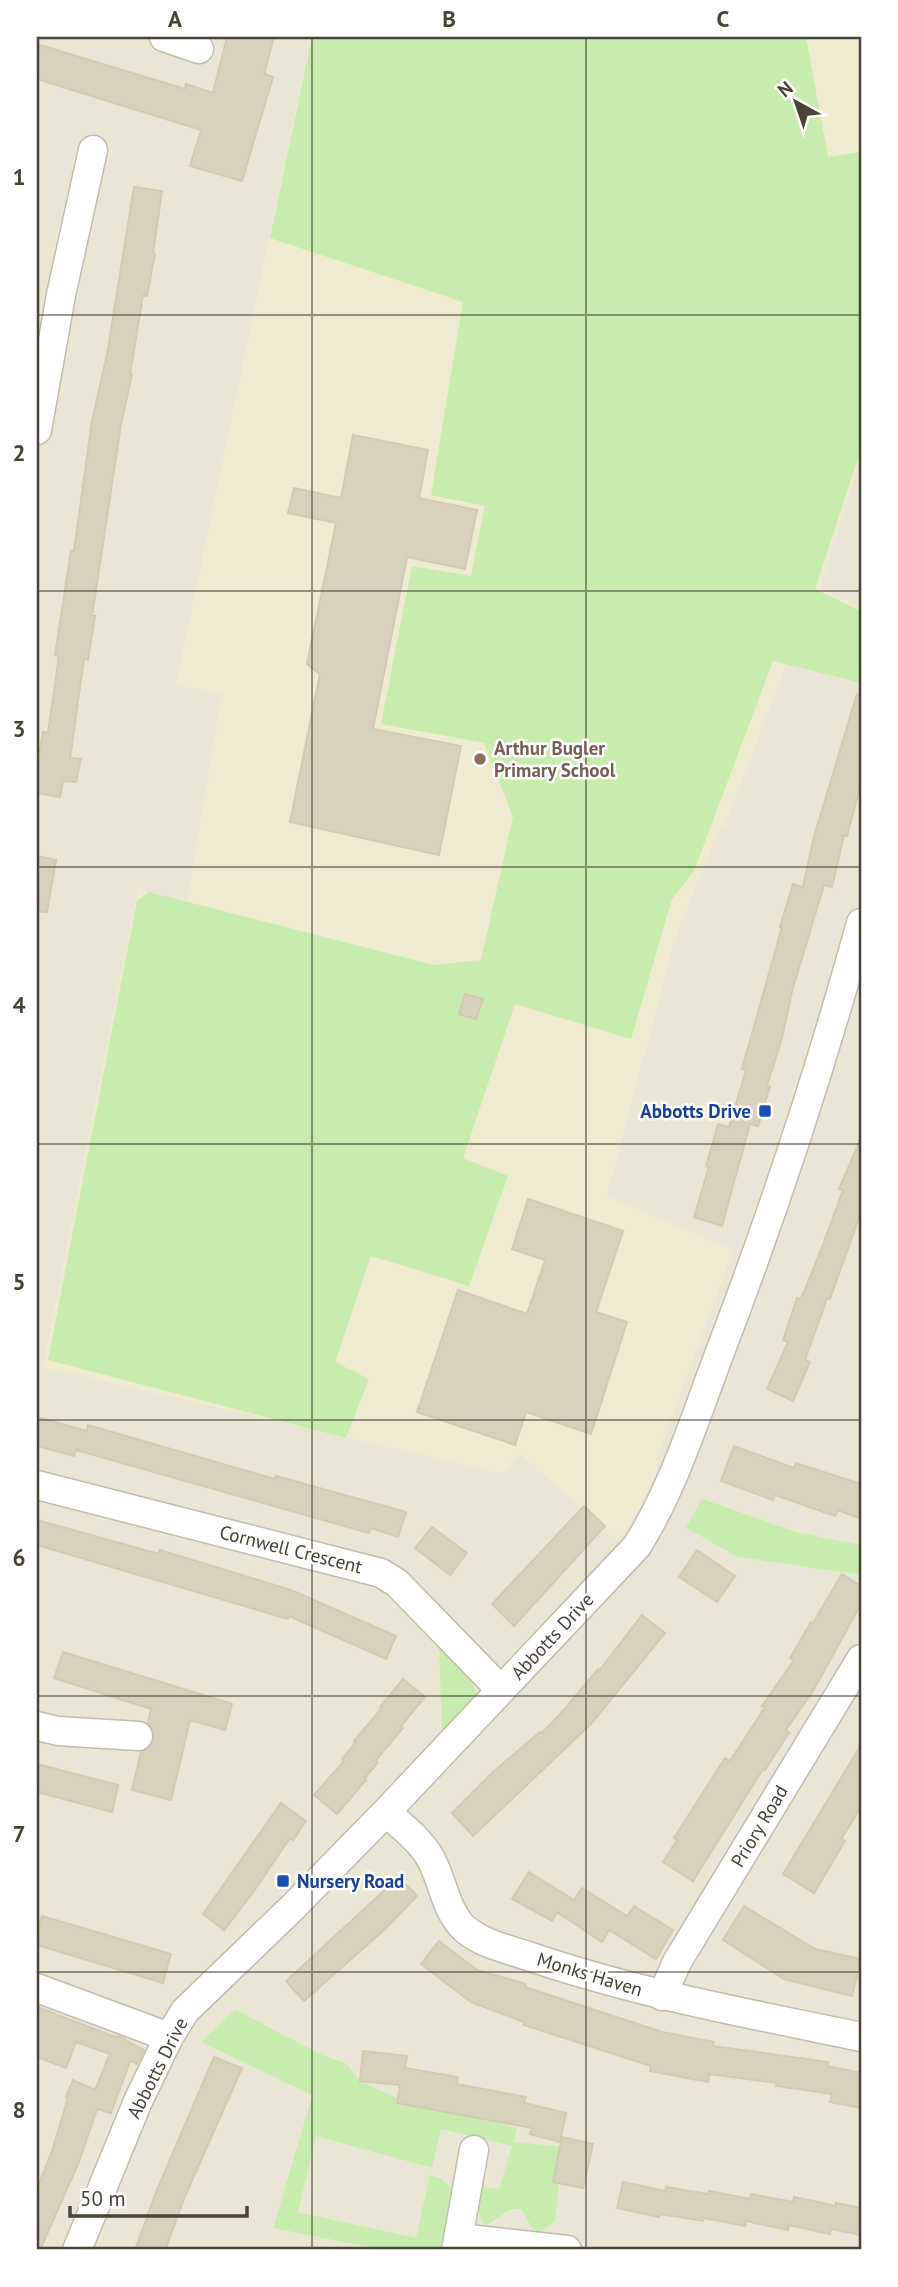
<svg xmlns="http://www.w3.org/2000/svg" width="898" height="2287" font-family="'PT Sans',sans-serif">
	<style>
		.residential { fill: #e9e6d5 }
		.education { fill: #efebd1 }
		.green { fill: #c7ecae }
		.building { fill: #d8d1bc; stroke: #d3caaf; stroke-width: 2 }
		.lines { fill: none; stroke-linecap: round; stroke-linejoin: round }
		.minor-casing { stroke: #c1bda9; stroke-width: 31 }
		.minor { stroke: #fff; stroke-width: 28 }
		.grid { fill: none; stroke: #494436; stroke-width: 2; stroke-opacity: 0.55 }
		.education-dot { fill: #8d6e63; stroke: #fff; stroke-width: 2.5 }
		.transit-dot { fill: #1a4fb4; stroke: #fff; stroke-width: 2.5 }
		.labels { text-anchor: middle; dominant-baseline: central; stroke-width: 5; stroke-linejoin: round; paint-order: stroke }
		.education-label { font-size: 19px; font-weight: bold; fill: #785e54; stroke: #fff; text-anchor: start }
		.transit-label { font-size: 19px; font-weight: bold; fill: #164399; stroke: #fff; text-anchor: end }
		.street-label { font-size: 19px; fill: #494436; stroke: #fff }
		.neatline { fill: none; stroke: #494436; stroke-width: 2.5 }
		.grid-label { font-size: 23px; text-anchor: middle; font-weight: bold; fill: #494436 }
	</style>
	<rect width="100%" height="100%" fill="#f5f3e8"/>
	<path class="residential" d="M37,37H314L519,1452L618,1540L640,1507L659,1462L656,1460L606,1196L676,935L720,825L724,826L786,664L861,683V1545L793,1531L686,1528L738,1557L861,1575V2250H440L453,2193L445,2180L431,2175L416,2239L298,2212L316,2135L432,2168L441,2129L512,2146L499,2190L481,2188L487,2226L511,2209L520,2208L536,2234L513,2142L516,2128L399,2099L360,2081L346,2063L322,2055L236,2009L201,2042L312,2094L273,2228L383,2250H37Z
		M861,458V608L819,589Z"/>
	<path class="education" d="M311,37H861V458L819,588L861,608V683L786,664L724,827L720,826L676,935L606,1195L733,1250L656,1460L659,1461L640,1507L618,1540L520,1453L504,1474L43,1367L138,888L187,902L222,694L176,685Z"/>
	<path class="green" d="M312,37H806L828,157L861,152V449L815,589L861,611V683L773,661L694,871L672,899L631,1039L515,1004L463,1158L508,1176L469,1286L371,1256L335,1362L369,1379L346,1438L48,1360L137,901L149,892L434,965L481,960L513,817L484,743L381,724L412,566L471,576L485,506L431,495L463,302L270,238Z
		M702,1499L793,1531L861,1545V1575L738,1557L686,1528Z
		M439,1641C454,1657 475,1671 475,1695L442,1733Z
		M235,2009L322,2055L346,2063L360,2081L399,2099L517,2128L514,2142L563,2147L555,2221L536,2235L521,2209H511L486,2226C476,2214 478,2202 481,2187L499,2189L512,2146L441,2129L432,2168L316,2136L298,2212L416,2238L430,2175C443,2178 448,2181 453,2193L440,2250H383L273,2228L312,2095L201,2042Z"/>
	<path class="building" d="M227,37H274L264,74L273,77L242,181L190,166L201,130L37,79V44L185,89L186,84L213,93Z
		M134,187L162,191L153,253L155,254L147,296L143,295L130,374H132L121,424L92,616H95L88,660L84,659L70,758L81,759L76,782L63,781L60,797L37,793V768L43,732L48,733L59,656L55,655L71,551H74L92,421L107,355Z
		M353,435L428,450L419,498L477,510L465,569L407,557L373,729L461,746L439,855L290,822L320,674L307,664L336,523L288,513L294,488L341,498Z
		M857,694L861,695V783L847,836L844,835L832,887L824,885L792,991L782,1038L767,1086L770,1087L758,1126L750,1124L722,1226L694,1217L709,1167L706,1166L718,1124L729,1127L746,1070L742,1069L782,927H780L793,884L803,887L814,837Z
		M37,856L56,860L47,912L37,911Z
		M465,994L483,999L476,1019L459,1014Z
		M861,1138V1212L830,1299L827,1298L805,1360L810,1362L793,1401L767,1389L788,1342L783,1340L797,1298L801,1299L821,1250L843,1190L839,1189Z
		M528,1199L623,1231L596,1312L627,1322L591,1434L526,1412L515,1445L417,1412L458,1290L527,1314L545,1260L512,1249Z
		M37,1417L87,1431L88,1425L275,1479L276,1476L406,1512L398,1537L371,1528L369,1533L76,1450L74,1456L37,1446Z
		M734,1446L794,1468L796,1463L861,1484V1519L838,1510L835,1516L775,1495L773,1500L721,1481Z
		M584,1506L605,1526L514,1626L492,1604Z
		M37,1520L159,1554L160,1550L291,1590L396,1636L386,1659L289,1616L288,1619L37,1545Z
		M432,1527L467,1553L450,1575L415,1548Z
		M697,1550L735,1576L717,1602L679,1577Z
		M842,1574L861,1586V1604L813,1691L786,1730L789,1733L765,1770L763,1769L693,1881L663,1862L677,1840L674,1838L725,1758L730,1761L765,1707L762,1706L794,1660L790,1658L811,1622L813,1623Z
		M642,1615L665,1633L592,1723L473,1836L452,1813L493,1772L540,1732L542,1733L563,1711L598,1669L599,1671Z
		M63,1652L232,1704L225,1730L190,1720L171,1800L132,1790L141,1752L151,1746L154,1738L153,1729L148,1723L151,1709L54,1678Z
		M403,1679L425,1697L401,1726L403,1728L376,1760L378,1762L365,1778L366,1780L337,1814L314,1795L344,1761L342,1759L356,1742L354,1741L381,1709L380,1707Z
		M861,1745V1807L841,1839L845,1841L814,1893L783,1874Z
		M37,1764L118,1785L112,1812L37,1792Z
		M281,1803L306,1821L293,1840L290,1838L252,1894L224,1930L203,1914Z
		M529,1872L574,1900L582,1888L627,1916L634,1906L673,1930L656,1959L609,1930L602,1942L557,1912L552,1921L512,1899Z
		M399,1877L417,1896L385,1929L304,2001L286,1981Z
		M744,1906L815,1949L861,1959L852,1996L784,1979L723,1940Z
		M42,1916L171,1954L163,1983L37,1945V1934Z
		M439,1941L477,1970L526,1984L525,1987L662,2032L714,2042L713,2046L828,2062L827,2066L861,2073V2108L830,2102L832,2094L776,2086L777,2083L709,2074L708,2082L650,2071L651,2066L524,2025V2022L471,2002L421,1964Z
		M37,2007L118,2038V2036L125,2038L126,2041L144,2050L137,2064L130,2061L111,2113L97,2109L79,2162L40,2250H37V2189L52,2151L68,2098L66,2097L73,2080L95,2090L110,2054L76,2042L66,2068L37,2057Z
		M363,2051L407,2056L405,2068L458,2077L457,2084L526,2097L524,2103L566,2113L560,2142L530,2134L532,2128L397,2103L400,2085L360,2081Z
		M214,2057L242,2068L186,2194L165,2250H135L156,2192Z
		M562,2137L593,2144L583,2188L553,2182Z
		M623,2182L665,2191L666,2187L708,2194L709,2191L750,2199L751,2194L793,2202L794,2197L836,2206V2203L861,2208V2235L831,2229L830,2234L789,2225L788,2230L746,2221L745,2226L704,2218L703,2221L660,2214L659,2217L617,2208Z"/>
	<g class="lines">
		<g class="minor-casing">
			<path id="minor" d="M164,37L199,49
				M37,430L61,295L93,150
				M37,1485L381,1573L397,1583L501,1690
				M37,1726L58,1731L138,1736
				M386,1812C400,1825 417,1837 428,1854C443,1877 444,1910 465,1929C483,1945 512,1950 534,1958C641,1994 751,2014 861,2037
				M37,1988L169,2037
				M662,1996L677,1962L861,1659
				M459,2238L567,2250
				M77,2250L138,2101L169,2037L185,2011L293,1907L386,1812L637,1546C674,1487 695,1418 720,1352C774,1211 821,1068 861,923
				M456,2250L474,2150"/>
		</g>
		<use href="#minor" class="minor"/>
	</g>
	<path class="grid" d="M312,37V2250M586,37V2250M37,315H861M37,591H861M37,867H861M37,1144H861M37,1420H861M37,1696H861M37,1972H861"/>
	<circle class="education-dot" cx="480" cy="759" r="7"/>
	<g class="transit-dot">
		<rect x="758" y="1104" width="14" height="14" rx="3.5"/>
		<rect x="276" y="1874" width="14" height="14" rx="3.5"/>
	</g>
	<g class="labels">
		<g class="education-label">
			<text x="494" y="748">Arthur Bugler<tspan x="494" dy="22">Primary School</tspan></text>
		</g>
		<g class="transit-label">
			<text x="751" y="1111">Abbotts Drive</text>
			<text x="297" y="1881" text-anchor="start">Nursery Road</text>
		</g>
		<g class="street-label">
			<text transform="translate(291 1549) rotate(14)">Cornwell Crescent</text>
			<text transform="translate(552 1636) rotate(-47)">Abbotts Drive</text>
			<text transform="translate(759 1826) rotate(-59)">Priory Road</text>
			<text transform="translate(590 1974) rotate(17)">Monks Haven</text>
			<text transform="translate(157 2068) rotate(-63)">Abbotts Drive</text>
		</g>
	</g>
	<rect width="898" height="2287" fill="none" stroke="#ffffff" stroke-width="77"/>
	<g transform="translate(796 102) rotate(320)" stroke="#ffffff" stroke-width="5" paint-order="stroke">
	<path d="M0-5L12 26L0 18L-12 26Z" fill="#494436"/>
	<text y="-10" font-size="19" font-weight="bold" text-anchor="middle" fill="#494436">N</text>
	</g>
	<path d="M70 2206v10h177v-10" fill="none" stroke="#494436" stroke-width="3.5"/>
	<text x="80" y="2206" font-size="21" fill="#494436" stroke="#ffffff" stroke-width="5" paint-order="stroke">50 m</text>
	<rect x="38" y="38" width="822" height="2210" class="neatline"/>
	<g class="grid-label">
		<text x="175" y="27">A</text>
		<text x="449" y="27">B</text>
		<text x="723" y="27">C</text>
		<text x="19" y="185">1</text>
		<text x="19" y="461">2</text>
		<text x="19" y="737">3</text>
		<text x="19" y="1013">4</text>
		<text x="19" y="1290">5</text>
		<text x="19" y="1566">6</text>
		<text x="19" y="1842">7</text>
		<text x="19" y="2118">8</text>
	</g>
</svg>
